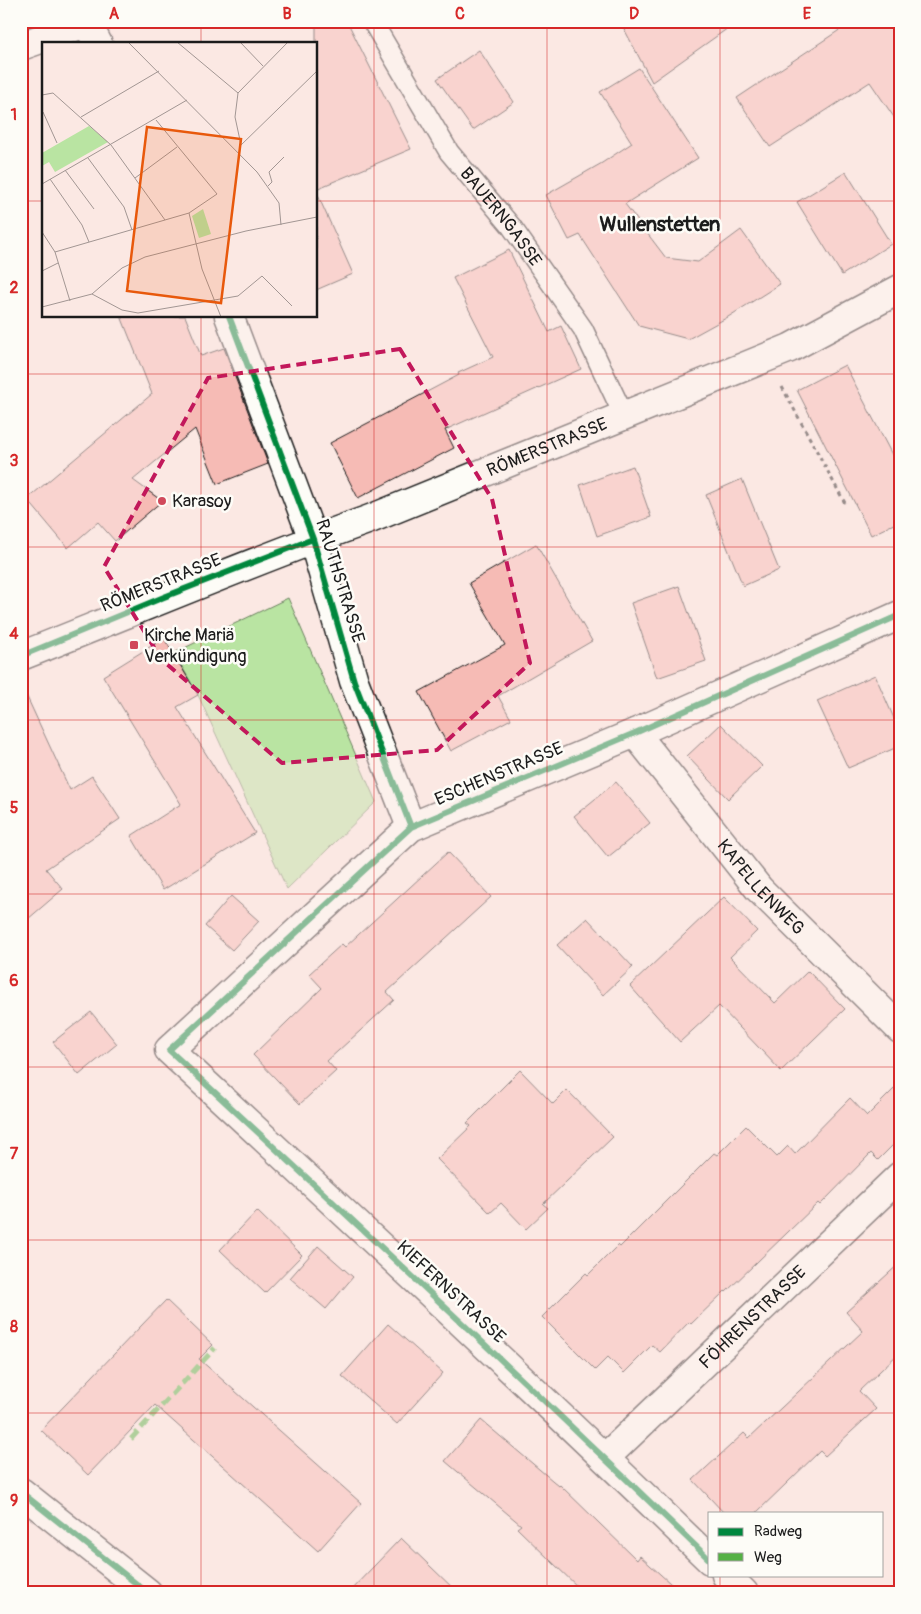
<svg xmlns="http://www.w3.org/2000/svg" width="921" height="1614" font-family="Pangolin,sans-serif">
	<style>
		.green { fill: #b9e4a2; stroke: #6a805f }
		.building { fill: #f6bbb5; stroke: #1c1c1c }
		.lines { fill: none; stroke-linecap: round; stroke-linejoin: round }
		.lane-casing { stroke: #1c1c1c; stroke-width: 22 }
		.street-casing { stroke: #1c1c1c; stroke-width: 31 }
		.secondary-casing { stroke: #1c1c1c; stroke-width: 31 }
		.path { stroke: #1c1c1c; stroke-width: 3; stroke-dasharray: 4 4; stroke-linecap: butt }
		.lane { stroke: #fdfcf7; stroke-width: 19 }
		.street { stroke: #fdfcf7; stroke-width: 28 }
		.secondary { stroke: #fdfcf7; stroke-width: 28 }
		.quiet { stroke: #55b145; stroke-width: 5; stroke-dasharray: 10 5; stroke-linecap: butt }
		.cycleway-casing { stroke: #fdfcf7; stroke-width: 9 }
		.cycleway { stroke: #00873e; stroke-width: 6 }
		.marked { fill: none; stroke: #c2185b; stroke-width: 4; stroke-dasharray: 10 6; stroke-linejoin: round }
		.grid { fill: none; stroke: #d62828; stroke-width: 1; stroke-opacity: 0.55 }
		.poi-dot { fill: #d1495b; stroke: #fdfcf7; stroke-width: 2 }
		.labels { text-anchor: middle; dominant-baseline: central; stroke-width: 5; stroke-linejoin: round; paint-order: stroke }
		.street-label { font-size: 18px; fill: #1c1c1c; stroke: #fdfcf7 }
		.poi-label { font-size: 18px; fill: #1c1c1c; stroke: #fdfcf7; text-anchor: start }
		.quarter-label { font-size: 20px; font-weight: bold; fill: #1c1c1c; stroke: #fdfcf7 }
		.inset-road { fill: none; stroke: #a29693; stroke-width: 1 }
		.view { fill: #e8590c; fill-opacity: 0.15; stroke: #e8590c; stroke-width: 2.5 }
		.inset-edge { fill: none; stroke: #1c1c1c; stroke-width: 2.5 }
		.neatline { fill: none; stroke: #d62828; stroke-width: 2 }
		.grid-label { font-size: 16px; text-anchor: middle; font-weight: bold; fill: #d62828 }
	</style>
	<rect width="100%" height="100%" fill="#fbe8e3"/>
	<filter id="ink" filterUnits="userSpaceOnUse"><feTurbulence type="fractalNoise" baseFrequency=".02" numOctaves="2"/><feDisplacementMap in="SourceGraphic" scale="10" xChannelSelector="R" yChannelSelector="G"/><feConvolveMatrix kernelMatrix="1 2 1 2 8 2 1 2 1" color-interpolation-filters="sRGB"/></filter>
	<g filter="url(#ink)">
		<path class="green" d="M288,598L376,802L287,889L198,695L174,653Z"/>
		<path class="building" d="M316,21H347L411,149L316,189Z
			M620,21H738L652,82Z
			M853,21H900V126L870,82L770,147L737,98Z
			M479,50L514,102L473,130L437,79Z
			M639,68L698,158L625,204L666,258L698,262L741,230L780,284L728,317L688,339L639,326L580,235L569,240L546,195L602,163L632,143L600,92Z
			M846,172L891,244L842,275L797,202Z
			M316,191L353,274L316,290Z
			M509,250L549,332L561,326L581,369L445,430L454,448L358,498L330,443L459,375L458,373L493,357L453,278Z
			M121,316H185L201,356L224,348L268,464L217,484L195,429L133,480L162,501L115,541L98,522L68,548L27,499L152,394Z
			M845,365L900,470V521L871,535L797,390Z
			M633,466L651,517L597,536L580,485Z
			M742,479L779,570L743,586L706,495Z
			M536,544L592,641L498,696L511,719L451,751L419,692L505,645L469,583Z
			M679,586L706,661L657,678L631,603Z
			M164,638L198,695L177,707L255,833L163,890L131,836L181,804L103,676Z
			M875,675L900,732V746L848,768L817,701Z
			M21,684L70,790L92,776L120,819L46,869L63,889L21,925Z
			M721,724L762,766L728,799L687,756Z
			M616,782L650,823L608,857L574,816Z
			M448,852L491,897L387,992L394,1000L327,1061L336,1071L300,1104L253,1055L322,988L309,974L342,944L345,947Z
			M231,896L259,921L232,950L205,926Z
			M724,897L757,931L730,957L775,1003L808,971L845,1009L781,1071L719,1006L680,1042L630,986Z
			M587,918L633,967L603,995L557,945Z
			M91,1012L117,1044L79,1075L53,1042Z
			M520,1070L553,1104L567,1090L613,1137L543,1204L548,1208L526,1229L501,1203L490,1213L437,1159L471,1126L467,1123Z
			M900,1083V1138L878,1160L871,1153L820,1205L818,1203L726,1292L725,1291L691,1324L689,1322L660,1352L652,1345L624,1373L608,1357L595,1370L542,1317L586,1273L588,1275L618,1245L620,1247L714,1153L717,1155L746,1126L777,1157L788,1146L795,1154L850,1098L867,1116Z
			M257,1211L302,1255L265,1293L220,1250Z
			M318,1246L353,1277L326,1309L290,1278Z
			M900,1263V1352L859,1391L876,1409L825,1456L820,1451L756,1513H724L693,1480L744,1433L749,1438L863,1331L846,1312Z
			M166,1300L213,1345L199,1359L361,1503L318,1551L155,1405L88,1475L41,1430Z
			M388,1324L443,1373L397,1424L342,1376Z
			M481,1420L559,1486L560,1485L637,1560L640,1556L681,1593H584L517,1528L521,1525L445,1461Z
			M401,1538L458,1593H348Z"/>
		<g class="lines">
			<g class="lane-casing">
				<g id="lane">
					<path id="s1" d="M372,21L449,152L511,226L583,329L624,416"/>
				</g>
			</g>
			<g class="street-casing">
				<g id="street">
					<path d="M86,21L98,44"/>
					<path d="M21,46L91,21"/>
					<path d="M229,316L313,539L354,681L411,827"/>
					<path id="s2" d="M635,733L759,889L900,1029"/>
					<path id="s3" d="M605,1458L900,1176"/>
					<path d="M710,1560C532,1387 351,1218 169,1050L411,827L635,733L900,615"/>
					<path d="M726,1575L744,1593"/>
				</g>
			</g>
			<g class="secondary-casing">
				<g id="secondary">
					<path id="s4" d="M21,656C138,610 252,561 370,519L790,348L900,289"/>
					<path d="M21,1492L148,1593"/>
				</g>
			</g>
			<path class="path" d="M782,387L846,505"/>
			<use href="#lane" class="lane"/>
			<use href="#street" class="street"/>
			<use href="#secondary" class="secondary"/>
			<path class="quiet" d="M131,1439L215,1348"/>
			<g class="cycleway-casing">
				<path id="cycleway" d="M229,316L313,539L354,681L411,827
					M21,656L164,597L313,539
					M21,1492L148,1593
					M710,1560C532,1387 351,1218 169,1050L411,827L635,733L900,615"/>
			</g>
			<use href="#cycleway" class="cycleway"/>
		</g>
	</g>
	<path d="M0 0H921V1614H0ZM400,349L492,499L530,663L437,750L282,763L162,660L104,567L208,378Z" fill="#fbe8e3" fill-opacity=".55" fill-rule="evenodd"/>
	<path class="marked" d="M400,349L492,499L530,663L437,750L282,763L162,660L104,567L208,378Z"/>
	<path class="grid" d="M201,21V44M374,21V1593M547,21V1593M720,21V1513M21,201H44M316,201H900M201,316V1593M21,374H900M21,547H900M21,720H900M21,894H900M21,1067H900M21,1240H900M21,1413H900M720,1575V1593"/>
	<g class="poi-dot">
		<circle cx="162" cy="501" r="5"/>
		<rect x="129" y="640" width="10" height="10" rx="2.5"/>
	</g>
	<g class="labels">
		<g class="street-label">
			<text stroke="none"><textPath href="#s1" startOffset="235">BAUERNGASSE</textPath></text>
			<text stroke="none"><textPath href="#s4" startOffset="566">RÖMERSTRASSE</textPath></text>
			<text transform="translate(340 581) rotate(73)">RAUTHSTRASSE</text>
			<text transform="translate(161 583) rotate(-22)">RÖMERSTRASSE</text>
			<text transform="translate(499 774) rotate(-23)">ESCHENSTRASSE</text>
			<text stroke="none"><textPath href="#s2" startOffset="199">KAPELLENWEG</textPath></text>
			<text transform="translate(451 1292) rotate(43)">KIEFERNSTRASSE</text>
			<text stroke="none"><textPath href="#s3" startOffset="204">FÖHRENSTRASSE</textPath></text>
		</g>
		<g class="poi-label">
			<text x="172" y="501">Karasoy</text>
			<text x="144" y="635">Kirche Mariä<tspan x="144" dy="21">Verkündigung</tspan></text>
		</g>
		<g class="quarter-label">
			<text x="660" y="224">Wullenstetten</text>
		</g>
	</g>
	<g transform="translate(42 42)">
		<rect width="275" height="275" fill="#fbe8e3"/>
		<path d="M47,84L66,100L13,130L7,120L0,124V111ZM161,167L169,192L157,196L150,174Z" fill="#b9e4a2"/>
		<path class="inset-road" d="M86,0L215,130L237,161L239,183M135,0L196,51M198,0L221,24M0,53L11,51L69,103L123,178M1,70L15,101M39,75L117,29M199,103L193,75L196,51L246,0M198,104L275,29M46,116L82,165L90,188M23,128L52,167M93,136L135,105M8,137L40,183L47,200M0,142L145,58M226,144L230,140L227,130L242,115M147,171L160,227L179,275M0,190L13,210L28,259M13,210L147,171L175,152L114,78M0,229L16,221M50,252L80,268L96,271L196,254L220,234L250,264M0,265L50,252L80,226L103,215L204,189L275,175"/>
		<path class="view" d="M105,85L199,97L179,261L85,249Z"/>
		<rect width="275" height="275" class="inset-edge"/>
	</g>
	<rect width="921" height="1614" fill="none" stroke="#fdfcf7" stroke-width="55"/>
	<rect x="708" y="1512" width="175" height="65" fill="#fdfcf7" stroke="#a3a29f"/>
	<rect x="718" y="1528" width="25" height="8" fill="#00873e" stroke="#a3a29f"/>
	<text x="754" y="1536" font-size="15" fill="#1c1c1c">Radweg</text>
	<rect x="718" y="1553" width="25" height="8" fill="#55b145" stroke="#a3a29f"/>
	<text x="754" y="1562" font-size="15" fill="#1c1c1c">Weg</text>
	<rect x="28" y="28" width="866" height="1558" class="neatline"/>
	<g class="grid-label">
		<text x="114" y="19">A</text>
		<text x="287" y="19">B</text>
		<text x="460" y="19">C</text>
		<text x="634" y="19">D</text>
		<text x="807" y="19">E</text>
		<text x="14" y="120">1</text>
		<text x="14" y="293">2</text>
		<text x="14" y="466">3</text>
		<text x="14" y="639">4</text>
		<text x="14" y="813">5</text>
		<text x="14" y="986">6</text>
		<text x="14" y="1159">7</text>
		<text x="14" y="1332">8</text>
		<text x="14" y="1506">9</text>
	</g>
</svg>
